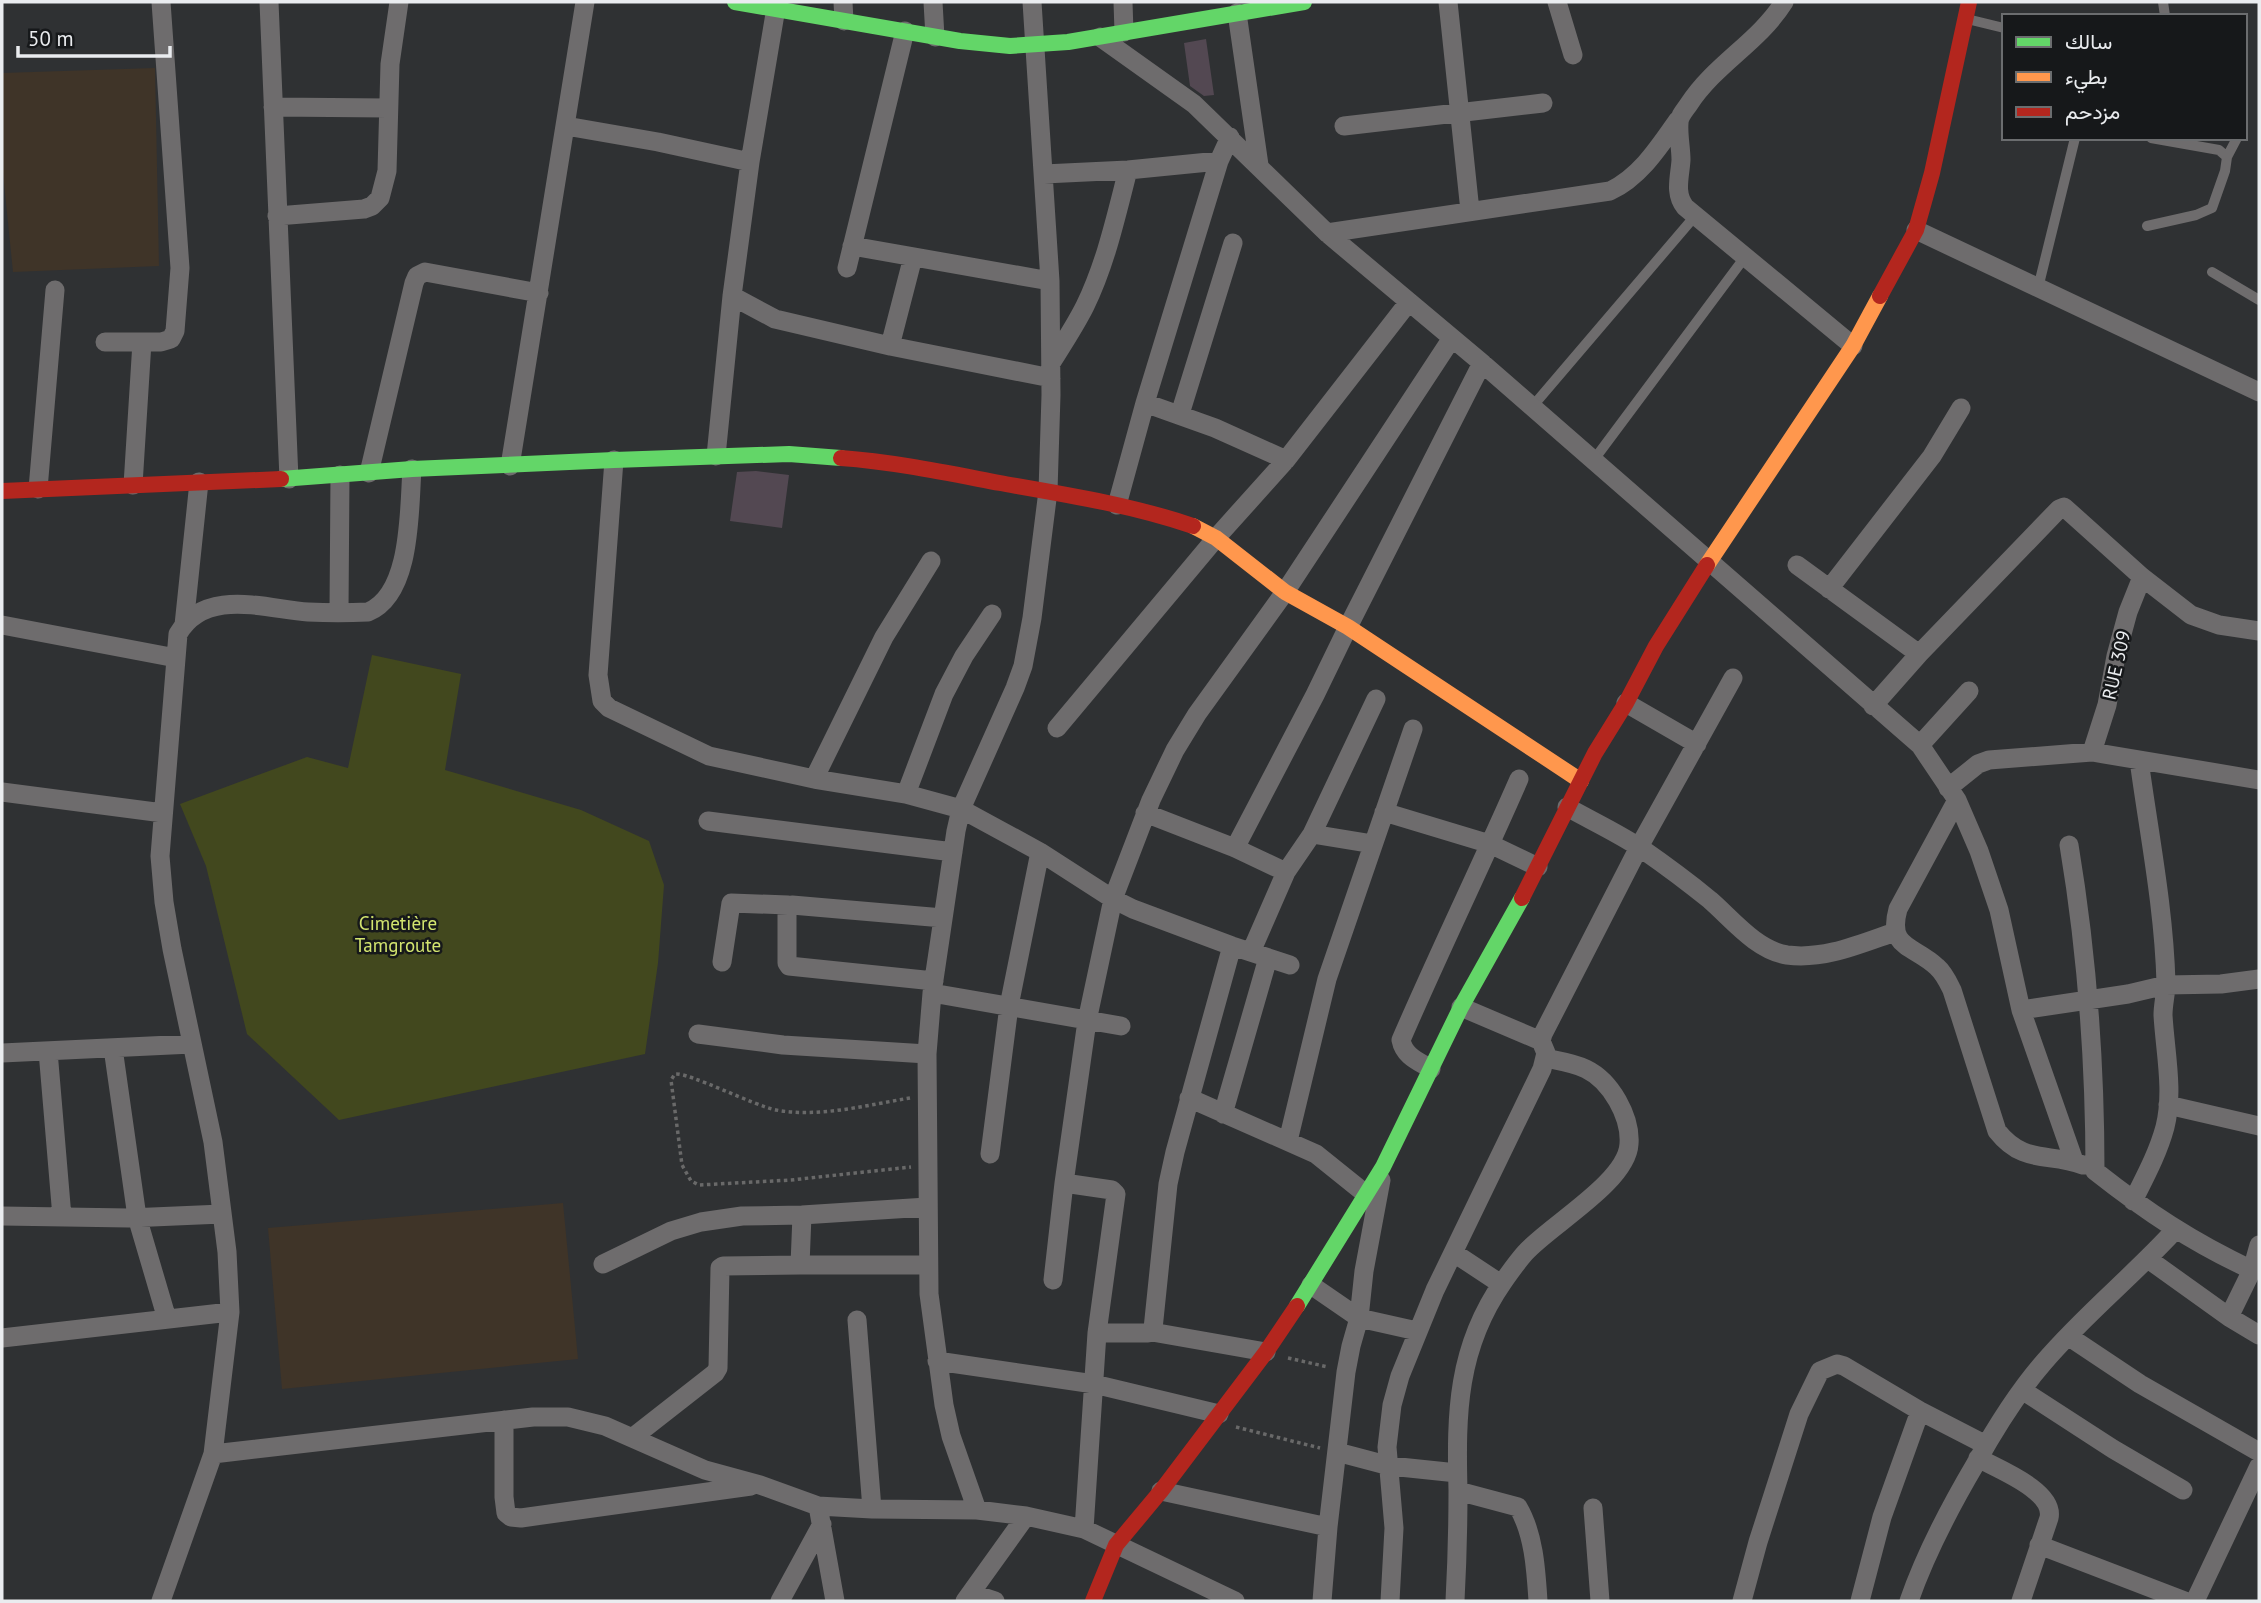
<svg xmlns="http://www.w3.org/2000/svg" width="2261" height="1603" font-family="'PT Sans',Vazirmatn,sans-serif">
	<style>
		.education { fill: #3f3428 }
		.green { fill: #42481e }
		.building { fill: #534852 }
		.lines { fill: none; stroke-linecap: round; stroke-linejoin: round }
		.path { stroke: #696969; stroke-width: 3.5; stroke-dasharray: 3.5 3.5; stroke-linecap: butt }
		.lane { stroke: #6e6c6d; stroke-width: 10 }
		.street { stroke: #6e6c6d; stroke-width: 19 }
		.fast { stroke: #63d668; stroke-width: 16 }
		.slow { stroke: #ff974d; stroke-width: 16 }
		.jam { stroke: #b3261e; stroke-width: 16 }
		.labels { text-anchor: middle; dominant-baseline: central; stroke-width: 5; stroke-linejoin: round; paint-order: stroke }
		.street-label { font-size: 19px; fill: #eaecef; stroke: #16181a }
		.park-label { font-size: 19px; fill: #d3e56f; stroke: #16181a }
	</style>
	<rect width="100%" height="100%" fill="#2f3133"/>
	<path class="education" d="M155,68L159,266L13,272L2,163V73Z
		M563,1203L578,1359L282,1389L268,1228Z"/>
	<path class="green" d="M372,655L461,674L445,770L581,810L649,841L664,885L658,963L645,1054L339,1120L247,1034L206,866L180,804L307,757L348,768Z"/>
	<path class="building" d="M1206,39L1214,95L1204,96L1190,86L1184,43Z
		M756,471L789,475L782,528L730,521L737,472Z"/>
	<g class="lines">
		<path class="path" d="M910,1098C867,1105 819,1118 776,1110C755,1106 688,1072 675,1074L671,1080L682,1165L691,1181L699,1185L791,1180L911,1167
			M1288,1358L1328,1367
			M1236,1427L1320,1448"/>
		<path class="lane" d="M2163,2L2165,16
			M1967,19L2004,28
			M2227,157L2237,138
			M2147,226L2196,215L2212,208L2225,171L2227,157L2219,150L2151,138
			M2212,272L2259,300
			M2038,288L2075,138
			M1532,407L1695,216
			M1593,461L1745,257"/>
		<path class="street" d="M269,2L289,479
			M843,2L844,21
			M933,2L935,37
			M1123,2L1124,32
			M1448,2L1470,211
			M1557,2L1573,55
			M1784,2C1759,42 1715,64 1689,104C1685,110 1679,116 1679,123C1678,135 1681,148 1681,160C1680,177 1674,193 1685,207L1853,346
			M1237,13L1259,165
			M1100,37L1194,104L1327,233L1482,363L1920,745L1957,800L1979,851L1999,910L2021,1010L2074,1161
			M273,107L388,108
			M566,126L658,142L750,162
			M1344,126L1543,103
			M1044,174L1128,170L1219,161
			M277,216L364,209L372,206L380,198L387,171L390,64L399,2
			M1916,230L2259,392
			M1327,233L1610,191C1640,177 1659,147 1678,120
			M852,246L1050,281
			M847,268L905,31
			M732,296L775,319L890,346L1051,378
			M105,342H161L171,339L175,331L180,268L161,2
			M890,346L913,257
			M1051,363C1063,344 1075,326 1085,306C1106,263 1116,216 1128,170
			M1145,403L1215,428L1286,460
			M1180,414L1233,243
			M716,456L732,296L750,162L776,8
			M614,460L598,675L602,701L609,708L709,756L814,779L906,794L961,809L1040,852L1113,899L1133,909L1232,946L1290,965
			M510,466L585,2
			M369,473L414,283L417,276L425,272L539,293
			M133,485L142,342
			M38,489L55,290
			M1117,505L1145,403L1219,161L1230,137
			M1797,565L1919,654
			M1829,589L1932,456L1961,408
			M339,612L340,475
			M2,625L176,658
			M184,625L199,482
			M1626,703L1697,744
			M1873,706L1919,654L2059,509L2064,507L2142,577L2191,615L2219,625L2259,631
			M1057,728L1216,538L1286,460L1408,303
			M1920,745L1969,691
			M2092,752L2107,705L2116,656L2128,612L2142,577
			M814,779L884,637L931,561
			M1948,788L1978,764L1989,760L2092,752L2259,780
			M2,792L163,813
			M906,794L944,694L964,656L992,614
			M1957,800L1898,909C1887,949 1914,945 1937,967C1944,973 1948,982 1952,990L1997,1131C2024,1165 2048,1152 2083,1165
			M1567,807C1592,821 1618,833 1642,849C1665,865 1688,882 1710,900C1732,919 1756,950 1787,955C1824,960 1860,944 1895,932
			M1384,812L1490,844L1538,867
			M1145,813L1235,848L1286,872L1251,952
			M708,821L953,852
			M1312,834L1373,844
			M2069,845C2087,953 2095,1062 2095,1171C2147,1212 2192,1242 2252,1270
			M1235,848L1315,695L1348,627L1482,363
			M1286,872L1312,834L1376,699
			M722,962L731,903L788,905
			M934,981L789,966L787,963V907L792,905L943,918
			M932,993L1121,1026
			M1461,1007L1541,1041
			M2021,1010L2128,994L2166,985L2221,984L2259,979
			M698,1034L783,1045L927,1054
			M113,1048L137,1217L167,1319
			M48,1051L62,1217
			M2,1053L192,1044
			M1431,1069C1418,1061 1404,1056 1401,1040C1439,952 1481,866 1519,779
			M1189,1098L1316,1154L1367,1195
			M2168,1105L2259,1126
			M1223,1114L1268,958
			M1288,1141L1327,979L1413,729
			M990,1154L1009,1006L1040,852
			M1064,1183L1112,1190L1116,1194L1097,1333L1084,1529
			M2133,1201C2145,1177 2158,1153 2165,1127C2174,1091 2165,1051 2163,1015C2163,1004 2166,994 2166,983C2164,908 2149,834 2139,760
			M2,1216L129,1218L222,1214
			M1454,1253L1501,1284
			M2148,1259L2229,1317L2259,1335
			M603,1264L671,1231L701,1222L742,1216L802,1215L927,1207
			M800,1265H928
			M1053,1280L1064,1183L1087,1021L1113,899L1151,800L1175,750L1197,714L1285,592L1452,338
			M1311,1285L1359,1318L1417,1331
			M2229,1317L2252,1270L2259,1245
			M857,1320L872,1509
			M1152,1332L1266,1352
			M1097,1333H1148L1153,1329L1168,1184L1175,1152L1232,946
			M2068,1336L2140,1384L2259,1452
			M2,1338L230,1312
			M937,1361L1094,1384L1219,1414
			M2022,1390L2113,1449L2183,1490
			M504,1420V1497L506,1513L511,1517L521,1518L751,1486
			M632,1438L715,1373L718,1368L720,1268L723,1266L800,1265L802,1215
			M1337,1452L1390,1466L1457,1473
			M213,1454L533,1417H568L605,1426L705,1470L760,1485L818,1506L872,1509L977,1510L1026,1516L1084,1529L1235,1601
			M1978,1458C1998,1469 2055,1491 2049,1518L2021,1601
			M1161,1491L1328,1527
			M1458,1491L1518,1507C1534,1534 1536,1570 1538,1601
			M818,1506L835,1601
			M1593,1508L1600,1601
			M977,1510L951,1436L944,1405L929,1294L927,1054L932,993L956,831L961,809L1015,688L1023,666L1032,618L1048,491L1051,395L1050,281L1032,2
			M2039,1545L2185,1601
			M971,1593L995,1601
			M161,1601L213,1454L230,1312L227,1252L213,1142L172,949L164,902L160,856L178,634C205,587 266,609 308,612C328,613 348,613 368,612C412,594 409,509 412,469
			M780,1601L822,1524
			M965,1601L1026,1516
			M1322,1601L1328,1527L1346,1372L1351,1346L1359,1318L1364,1271L1381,1180
			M1390,1601L1394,1528L1387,1447L1392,1405L1400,1376L1435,1290L1542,1069L1546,1053L1541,1041L1543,1034L1639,847L1733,678
			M1455,1601C1457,1564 1458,1527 1458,1490C1456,1413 1457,1348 1503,1282C1510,1272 1517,1262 1525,1253C1550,1225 1627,1182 1629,1144C1631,1117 1611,1081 1586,1069C1574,1063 1559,1061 1545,1058
			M1742,1601L1758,1542L1799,1414L1820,1371L1837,1364L1844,1366L1920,1411L1986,1445
			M1860,1601L1882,1517L1920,1411
			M1909,1601C1926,1552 1950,1507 1976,1463C1996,1427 2017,1393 2044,1362C2085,1314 2133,1276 2175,1230
			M2195,1601L2259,1466"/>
		<path class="fast" d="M735,2L960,41L1010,46L1068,42L1304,2
			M281,479L412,469L614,460L789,454L841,458
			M1297,1306L1383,1167L1461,1007L1522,898"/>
		<path class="slow" d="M1193,526L1216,538L1285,592L1348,627L1581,781
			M1707,565L1853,346L1880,296"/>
		<path class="jam" d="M1880,296L1916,230L1932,173L1969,2
			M841,458C895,462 947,473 1000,483C1063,494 1132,505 1193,526
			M2,491L281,479
			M1522,898L1595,753L1626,703L1656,646L1707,565
			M1093,1601L1116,1545L1161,1491L1266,1352L1297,1306"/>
	</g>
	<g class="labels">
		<g class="street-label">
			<text transform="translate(2116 665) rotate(-77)">RUE 309</text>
		</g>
		<g class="park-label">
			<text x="398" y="923">Cimetière<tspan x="398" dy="22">Tamgroute</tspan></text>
		</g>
	</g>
	<rect width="2261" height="1603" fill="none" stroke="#eaecef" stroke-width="7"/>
	<rect x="2002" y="14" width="245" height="126" fill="#16181a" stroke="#6b6d6f" stroke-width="2"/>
	<rect x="2016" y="37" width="35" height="10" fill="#63d668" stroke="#6b6d6f" stroke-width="2"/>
	<text x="2065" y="49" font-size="21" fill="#eaecef">سالك</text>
	<rect x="2016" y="72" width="35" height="10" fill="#ff974d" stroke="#6b6d6f" stroke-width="2"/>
	<text x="2065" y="84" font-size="21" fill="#eaecef">بطيء</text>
	<rect x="2016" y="107" width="35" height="10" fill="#b3261e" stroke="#6b6d6f" stroke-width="2"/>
	<text x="2065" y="119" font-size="21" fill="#eaecef">مزدحم</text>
	<path d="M18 46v10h152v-10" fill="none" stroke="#eaecef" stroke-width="3.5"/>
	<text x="28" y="46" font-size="21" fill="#eaecef" stroke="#16181a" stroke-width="5" paint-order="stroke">50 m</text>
</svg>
